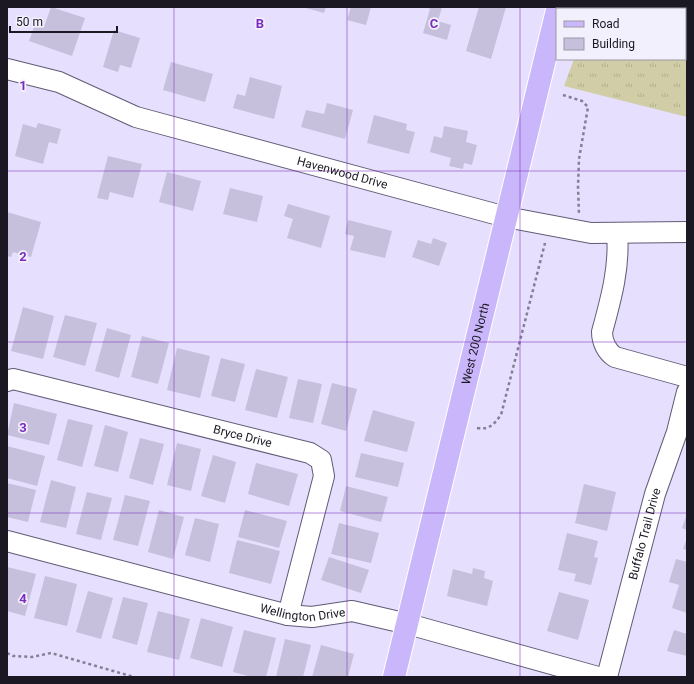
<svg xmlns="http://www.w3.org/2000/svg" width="694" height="684" font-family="Roboto,sans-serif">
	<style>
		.grass { fill: url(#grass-tufts) }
		.building { fill: #c6c0dd }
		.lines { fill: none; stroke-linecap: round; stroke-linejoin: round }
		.minor-casing { stroke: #615b75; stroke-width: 22 }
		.major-casing { stroke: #fff; stroke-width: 24 }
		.path { stroke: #847f95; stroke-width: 2.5; stroke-dasharray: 3 3; stroke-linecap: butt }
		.minor { stroke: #fff; stroke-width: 20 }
		.major { stroke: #cab6fa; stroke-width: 22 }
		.grid { fill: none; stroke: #7b2cbf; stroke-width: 1; stroke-opacity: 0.55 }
		.labels { text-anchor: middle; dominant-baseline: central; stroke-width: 3.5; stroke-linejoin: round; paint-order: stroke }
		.street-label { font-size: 12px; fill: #1b1823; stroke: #f2f0fc }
		.grid-label { font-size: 13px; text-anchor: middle; font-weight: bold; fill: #7b2cbf; stroke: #f2f0fc; stroke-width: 3.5; stroke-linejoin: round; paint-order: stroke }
	</style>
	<defs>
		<pattern id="grass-tufts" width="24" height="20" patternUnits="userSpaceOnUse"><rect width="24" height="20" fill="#d0cda7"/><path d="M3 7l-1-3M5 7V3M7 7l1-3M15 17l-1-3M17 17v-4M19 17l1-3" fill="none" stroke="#b2af8f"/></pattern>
	</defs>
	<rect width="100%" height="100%" fill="#e6dffe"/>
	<path class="grass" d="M589,7H687V117L564,86L574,59H685V9H588Z"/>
	<path class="building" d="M51,7L85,18L72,56L29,41L35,24L44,27Z
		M302,7H326L324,13Z
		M351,7H371L366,25L347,20Z
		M426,7H442L438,21L451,25L447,40L423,33L430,9Z
		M479,7H506L491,59L466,51Z
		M114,30L140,38L131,68L120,65L118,72L103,67Z
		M171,62L213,74L205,102L163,90Z
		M250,77L282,86L274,119L233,108L237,94L245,96Z
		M327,103L353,110L345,139L301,127L306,110L324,114Z
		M374,115L407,124L406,130L415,132L409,154L367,143Z
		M38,123L61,129L57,144L49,142L43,164L15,156L23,124L36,128Z
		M444,126L468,131L466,142L477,145L472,165L464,163L463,169L449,166L451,158L430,152L434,136L442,138Z
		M108,156L142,164L133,198L110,192L108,200L97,198Z
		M167,172L201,181L193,211L159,202Z
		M230,188L263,196L257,222L223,214Z
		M288,204L330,216L321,248L287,238L293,219L284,216Z
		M7,212L41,222L31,257L13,252L11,257L7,256Z
		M348,220L392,231L385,258L350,250L354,236L345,234Z
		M433,238L447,243L439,266L412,257L418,240L431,244Z
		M23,307L54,316L43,359L11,351Z
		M65,315L97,323L85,366L53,357Z
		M107,328L131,335L119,378L95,371Z
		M142,336L169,343L158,384L131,377Z
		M177,348L210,356L200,398L167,390Z
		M221,358L245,364L235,402L211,396Z
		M256,369L288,377L277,418L245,410Z
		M298,379L322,384L313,423L289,418Z
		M332,383L357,389L346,431L321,424Z
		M14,403L57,414L49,445L7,435Z
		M373,410L415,422L407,452L364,441Z
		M68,419L93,425L82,467L57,460Z
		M105,425L128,432L118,472L94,466Z
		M140,438L164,444L153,485L129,478Z
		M177,443L201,449L191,491L167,485Z
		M7,446L45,456L37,486L7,478Z
		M361,453L404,463L398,487L355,477Z
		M213,455L236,462L225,503L201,496Z
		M256,463L298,474L289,506L248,494Z
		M51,480L76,487L66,528L40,522Z
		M7,483L36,490L28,522L7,517Z
		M584,484L616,492L607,531L575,523Z
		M346,486L388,497L381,522L340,511Z
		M87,492L112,498L101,540L76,534Z
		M125,495L150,501L138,546L113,540Z
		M159,510L184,517L173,559L148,552Z
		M245,510L287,521L279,548L238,537Z
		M687,514V530L682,528Z
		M195,518L219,524L210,562L185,555Z
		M339,523L379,533L371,563L331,554Z
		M567,533L598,541L594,557L598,558L591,585L574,581L576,574L558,570Z
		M687,538V550L683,549Z
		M237,540L280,551L271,584L229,573Z
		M329,557L369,570L361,593L321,580Z
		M676,559L687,562V613L672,608L679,585L669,582Z
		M7,567L36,574L25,616L7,611Z
		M473,568L485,571L484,578L493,581L487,606L447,596L453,569L472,574Z
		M45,576L77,584L67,626L34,618Z
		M88,591L113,598L101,639L76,632Z
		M559,592L589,600L578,640L547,631Z
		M123,597L148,603L137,645L112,638Z
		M158,611L190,619L179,660L147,652Z
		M201,618L233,627L222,667L190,658Z
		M244,630L276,638L266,677H252L233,672Z
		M674,630L687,634V656L667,651Z
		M285,639L311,645L303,677H276Z
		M321,645L354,654L348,677H312Z"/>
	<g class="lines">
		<g class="minor-casing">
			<g id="minor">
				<path id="s1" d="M7,69L59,82L136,117L506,217L591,233L687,232"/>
				<path d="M617,233C620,267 611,299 602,332C602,342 607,352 615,357L687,377"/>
				<path id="s2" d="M7,381L13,379L310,453L321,460L324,476L288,615"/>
				<path id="s3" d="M7,541L288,615L312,617L352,611L408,624L598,677"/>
				<path id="s4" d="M607,677L655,494L677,432L687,392"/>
			</g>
		</g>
		<g class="major-casing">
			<g id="major">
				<path id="s5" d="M394,677L557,10"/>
			</g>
		</g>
		<path class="path" d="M563,95L582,101L588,107L579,159L578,187L579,215
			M477,428C490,430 494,424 501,415L545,243
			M7,653L13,656L32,657L51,653L134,677"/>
		<use href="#minor" class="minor"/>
		<use href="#major" class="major"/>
	</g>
	<path class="grid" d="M174,7V677M347,7V677M520,7V677M7,171H687M7,342H687M7,513H687"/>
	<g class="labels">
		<g class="street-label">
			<text stroke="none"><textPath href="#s1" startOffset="352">Havenwood Drive</textPath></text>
			<text stroke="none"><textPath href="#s5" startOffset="343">West 200 North</textPath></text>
			<text stroke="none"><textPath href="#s2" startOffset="243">Bryce Drive</textPath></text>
			<text stroke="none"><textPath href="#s4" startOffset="148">Buffalo Trail Drive</textPath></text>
			<text stroke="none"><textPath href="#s3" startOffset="305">Wellington Drive</textPath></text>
		</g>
	</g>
	<g class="grid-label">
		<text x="260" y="28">B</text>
		<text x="434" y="28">C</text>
		<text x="23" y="90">1</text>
		<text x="23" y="261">2</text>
		<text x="23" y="432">3</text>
		<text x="23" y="603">4</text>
	</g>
	<rect width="694" height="684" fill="none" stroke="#1b1823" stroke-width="16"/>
	<rect x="556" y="8" width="130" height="52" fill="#f2f0fc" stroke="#9c9aa5"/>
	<rect x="564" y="21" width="20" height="6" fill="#cab6fa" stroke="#9c9aa5"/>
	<text x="592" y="28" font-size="12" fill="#1b1823">Road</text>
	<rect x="564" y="38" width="20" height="12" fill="#c6c0dd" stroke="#9c9aa5"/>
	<text x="592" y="48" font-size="12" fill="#1b1823">Building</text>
	<path d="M10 26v6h107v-6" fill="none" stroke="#1b1823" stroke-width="2"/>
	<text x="16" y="26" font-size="12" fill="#1b1823" stroke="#f2f0fc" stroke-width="3" paint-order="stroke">50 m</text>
</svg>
